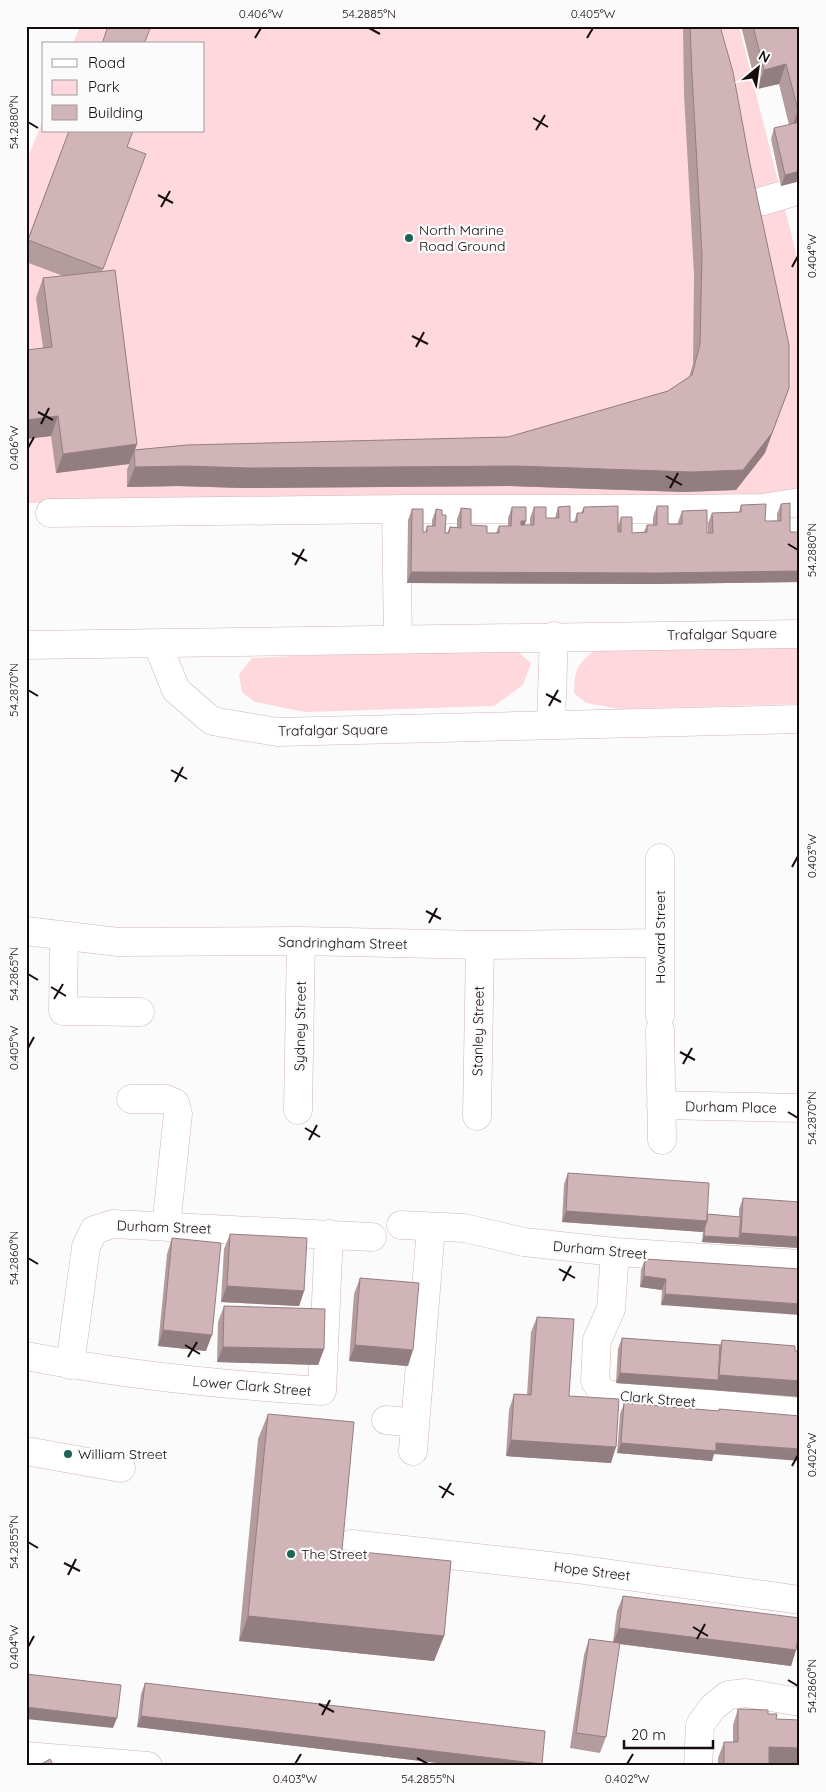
<svg xmlns="http://www.w3.org/2000/svg" width="826" height="1792" font-family="Quicksand,sans-serif">
	<style>
		.green { fill: #fed8dd }
		.lines { fill: none; stroke-linecap: round; stroke-linejoin: round }
		.minor-casing { stroke: #d1b4b8; stroke-width: 29 }
		.minor { stroke: #fff; stroke-width: 28 }
		.wall { fill: #b49b9e }
		.shaded-wall { fill: #927e81 }
		.building { fill: #d1b4b8; stroke: #927e81 }
		.ticks { fill: none; stroke: #160c0e; stroke-width: 2 }
		.poi-dot { fill: #1c6458; stroke: #fbfbfb; stroke-width: 2 }
		.labels { text-anchor: middle; dominant-baseline: central; stroke-width: 4.5; stroke-linejoin: round; paint-order: stroke }
		.poi-label { font-size: 14px; fill: #160c0e; stroke: #fbfbfb; text-anchor: start }
		.street-label { font-size: 14px; fill: #160c0e; stroke: #fbfbfb }
		.neatline { fill: none; stroke: #160c0e; stroke-width: 2 }
		.ticks-label { font-size: 12px; text-anchor: middle; fill: #160c0e }
	</style>
	<rect width="100%" height="100%" fill="#fbfbfb"/>
	<path class="green" d="M80,26H739L800,269V491L747,503L602,505L26,503V162L44,118V131H204V44H73Z
		M800,644V704L619,709L586,703L574,693C575,671 575,666 594,651Z
		M477,647L516,650L531,663L523,685L494,706L305,712L255,702L242,692L239,674L252,658Z"/>
	<g class="lines">
		<g class="minor-casing">
			<path id="minor" d="M763,201L800,190
				M396,509L398,639
				M50,513L396,509H679L763,508L800,502
				M26,645L800,634
				M158,645L176,690L212,721L277,732L800,719
				M551,724L554,636
				M660,858V1016
				M26,931L118,942L301,941L480,945L659,943
				M64,936L63,1011L140,1012
				M660,1030L662,1140
				M131,1099H166L175,1103L178,1114L166,1227
				M661,1105L800,1108
				M298,1110L301,941
				M477,1116L480,945
				M401,1225L464,1228L524,1242L615,1252L800,1264
				M615,1252L611,1309L597,1340L595,1381L603,1394L800,1412
				M26,1356C124,1375 223,1385 322,1391L329,1234
				M70,1365L86,1247L94,1230L113,1224L372,1237
				M386,1420L415,1423
				M26,1451L121,1468
				M413,1451L431,1227
				M351,1544L576,1569L800,1600
				M26,1756L148,1766
				M698,1766L700,1725L712,1708L728,1695L746,1693L800,1702"/>
		</g>
		<use href="#minor" class="minor"/>
	</g>
	<path class="wall" d="M683,26H720L765,453L736,490L684,492L509,486L242,488L179,486L127,487V470L129,464L56,473L51,436L26,439V350L43,348L36,298L43,278L63,276L26,262V244L69,131L127,147L146,154L102,271L137,444L135,450L508,437L668,391L689,377L693,364L694,275L684,94Z
		M741,26H800V181L781,186L771,139L774,128L789,125L779,84L757,89Z
		M781,504L790,532H800V582L653,584L407,583L408,520L412,509L423,532H425L427,526H432V520L436,509L442,515L445,533H447L450,527H457V519L461,508L471,525L487,533H496L499,526H508V518L512,507L525,525H530V518L534,507L546,518H555L558,507L570,522H574L577,513H581L584,507L618,526L621,517L632,533L644,532L647,525H653V517L657,506L668,524H678V522L682,511L707,533H708V523L712,513L739,512L741,505L765,521H777V514Z
		M568,1173L707,1214L739,1217V1209L743,1198L800,1248L702,1242L703,1232L562,1222L564,1184Z
		M230,1234L304,1291L299,1306L221,1302L224,1249Z
		M172,1238L206,1351L158,1346L167,1254Z
		M645,1259L800,1269L661,1305L662,1290L640,1287L641,1270Z
		M360,1278L408,1366L349,1361L354,1294Z
		M224,1306L324,1349L318,1365L217,1362L218,1322Z
		M537,1317L569,1396L611,1463L506,1456L509,1410L514,1394L527,1395L531,1332Z
		M622,1338L720,1345L722,1340L795,1351L800,1397L616,1383L618,1349Z
		M624,1403L718,1411L719,1409L714,1454L712,1461L617,1453L620,1414Z
		M268,1414L342,1550L444,1636L434,1661L239,1641L258,1439Z
		M623,1596L796,1650L791,1666L619,1644L606,1737L600,1753L570,1748L584,1655L589,1639L613,1642L617,1611Z
		M145,1683L542,1764L541,1766H463L137,1727L141,1694Z
		M738,1709L768,1714L776,1719L800,1763H769V1766H718V1758L724,1742H733V1725Z"/>
	<path class="shaded-wall" d="M786,64L779,84L757,89L764,70Z
		M800,109V127L791,130L798,110Z
		M800,171V181L781,186L785,175Z
		M789,388L765,453L736,490L684,492L509,486L242,488L179,486L127,487L135,467L186,466H516Z
		M58,416L51,436L26,439V420Z
		M137,444L129,464L56,473L63,454Z
		M521,521H526L522,532L517,531Z
		M800,571V582L653,584L407,583L411,572Z
		M566,1211L707,1221L703,1232L562,1222Z
		M741,1233L800,1237V1248L702,1242L704,1236L739,1238Z
		M644,1276L666,1279L662,1290L640,1287Z
		M227,1286L304,1291L299,1306L221,1302Z
		M665,1294L800,1304V1315L661,1305Z
		M163,1330L212,1335L206,1351L158,1346Z
		M355,1345L413,1350L408,1366L349,1361Z
		M223,1347L324,1349L318,1365L217,1362Z
		M620,1373L718,1380L714,1390L616,1383Z
		M719,1375L800,1381V1397L714,1390Z
		M511,1440L616,1447L611,1463L506,1456Z
		M621,1443H716L800,1449V1461L714,1454L712,1461L617,1453Z
		M248,1616L444,1636L434,1661L239,1641Z
		M619,1628L796,1650L791,1666L613,1643Z
		M26,1707L117,1718L113,1728L26,1719Z
		M141,1716L542,1764L541,1766H463L137,1727Z
		M769,1747L800,1748V1763H763Z"/>
	<path class="building" d="M108,26H151L144,44H102Z
		M690,26H720L733,72L750,164L789,345V388L772,433L743,470L692,472L516,466L249,468L186,466L135,467L134,450L187,445L508,437L668,391L692,375L700,344L702,255L692,74Z
		M753,26H800V109L798,110L786,64L764,70Z
		M800,122V171L785,175L774,128Z
		M69,131H133L127,147L146,154L103,269L28,240Z
		M115,270L137,444L63,454L58,416L26,420V350L52,347L43,278Z
		M790,503V532H800V571L657,573L411,572L412,509H423V532H427V526H435L436,509L442,510V515H446L445,533H449L450,527L461,528V508L471,509V525L487,526V533H499V526H511L512,507H526V521H521V525H534V507H546V518H559L558,507L570,506V522H577V513H583L584,507L618,506V532H621V517H632V533L647,532V525H657V506H668V524H682V511L707,510V533H713L712,513L741,512V505L766,504L765,521H781V504Z
		M568,1173L709,1183L707,1221L566,1211Z
		M743,1198L800,1202V1237L741,1233Z
		M707,1214L741,1217L739,1238L704,1236L705,1226L707,1221Z
		M230,1234L307,1238L304,1291L227,1286Z
		M172,1238L221,1243L212,1335L163,1330Z
		M645,1259L800,1269V1304L665,1294L666,1279L644,1276Z
		M360,1278L419,1283L413,1350L355,1345Z
		M224,1306L325,1309L324,1349L223,1347Z
		M537,1317L574,1319L569,1396L619,1399L616,1447L511,1440L514,1394L531,1395Z
		M622,1338L720,1345L718,1380L620,1373Z
		M722,1340L795,1346V1351H800V1381L719,1375Z
		M624,1403L719,1411V1409L800,1416V1449L716,1443V1451L621,1443Z
		M268,1414L354,1422L342,1550L451,1561L444,1636L248,1616Z
		M623,1596L800,1618V1625L796,1650L619,1628Z
		M589,1639L620,1643L606,1737L576,1733Z
		M26,1674L121,1685L117,1718L26,1707Z
		M145,1683L545,1731L542,1764L141,1716Z
		M738,1709L768,1710V1714H777L776,1719L800,1720V1748L769,1747V1766H724V1742H738Z
		M50,1759L54,1766H38Z
		M590,1764L602,1766H590Z"/>
	<path class="ticks" d="M369,28L380,34M255,38L261,28M587,38L593,28M533,118L548,127M28,122L38,128M536,130L545,115M158,195L173,203M161,207L170,191M792,267L798,256M412,336L428,344M416,347L424,332M38,412L53,420M41,424L49,408M28,448L34,437M666,476L682,485M670,488L678,473M788,544L798,550M292,553L307,561M295,565L304,549M28,690L38,696M546,694L561,702M549,706L558,690M171,770L187,779M175,782L183,767M792,867L798,856M426,911L441,919M429,923L437,908M28,974L38,980M51,987L66,996M54,999L63,984M28,1048L34,1037M680,1052L695,1060M683,1064L692,1048M788,1112L798,1118M305,1128L320,1137M309,1140L317,1125M28,1258L38,1264M559,1269L575,1278M563,1281L571,1266M185,1345L200,1354M188,1357L197,1342M792,1466L798,1455M439,1486L454,1495M442,1498L451,1483M28,1542L38,1548M64,1563L80,1571M68,1575L76,1559M693,1627L708,1636M697,1639L705,1624M28,1647L34,1636M788,1680L798,1686M319,1704L334,1712M322,1715L330,1700M417,1758L428,1764M295,1764L301,1754M627,1764L633,1754"/>
	<g class="poi-dot">
		<circle cx="409" cy="238" r="5"/>
		<circle cx="68" cy="1454" r="5"/>
		<circle cx="291" cy="1554" r="5"/>
	</g>
	<g class="labels">
		<g class="poi-label">
			<text x="419" y="230">North Marine<tspan x="419" dy="16">Road Ground</tspan></text>
			<text x="78" y="1454">William Street</text>
			<text x="301" y="1554">The Street</text>
		</g>
		<g class="street-label">
			<text transform="translate(722 634) rotate(-1)">Trafalgar Square</text>
			<text transform="translate(333 730) rotate(-1)">Trafalgar Square</text>
			<text transform="translate(660 937) rotate(-90)">Howard Street</text>
			<text transform="translate(343 943) rotate(1)">Sandringham Street</text>
			<text transform="translate(300 1026) rotate(-89)">Sydney Street</text>
			<text transform="translate(478 1031) rotate(-89)">Stanley Street</text>
			<text transform="translate(731 1107) rotate(1)">Durham Place</text>
			<text transform="translate(164 1227) rotate(2)">Durham Street</text>
			<text transform="translate(600 1250) rotate(5)">Durham Street</text>
			<text transform="translate(252 1386) rotate(5)">Lower Clark Street</text>
			<text transform="translate(658 1399) rotate(5)">Clark Street</text>
			<text transform="translate(592 1571) rotate(7)">Hope Street</text>
		</g>
	</g>
	<rect width="826" height="1792" fill="none" stroke="#fbfbfb" stroke-width="55"/>
	<rect x="42" y="42" width="162" height="90" fill="#fbfbfb" stroke="#9f9b9c"/>
	<rect x="52" y="59" width="25" height="8" fill="#ffffff" stroke="#9f9b9c"/>
	<text x="88" y="68" font-size="15" fill="#160c0e">Road</text>
	<rect x="52" y="80" width="25" height="15" fill="#fed8dd" stroke="#9f9b9c"/>
	<text x="88" y="92" font-size="15" fill="#160c0e">Park</text>
	<rect x="52" y="105" width="25" height="15" fill="#d1b4b8" stroke="#9f9b9c"/>
	<text x="88" y="118" font-size="15" fill="#160c0e">Building</text>
	<g transform="translate(758 68) rotate(29)" stroke="#fbfbfb" stroke-width="4" paint-order="stroke">
	<path d="M0-4L9 19L0 12L-9 19Z" fill="#160c0e"/>
	<text y="-8" font-size="14" font-weight="bold" text-anchor="middle" fill="#160c0e">N</text>
	</g>
	<path d="M624 1740v8h89v-8" fill="none" stroke="#160c0e" stroke-width="2.5"/>
	<text x="631" y="1740" font-size="15" fill="#160c0e" stroke="#fbfbfb" stroke-width="4" paint-order="stroke">20 m</text>
	<rect x="28" y="28" width="770" height="1736" class="neatline"/>
	<g class="ticks-label">
		<text x="261" y="18">0.406°W</text>
		<text x="369" y="18">54.2885°N</text>
		<text x="593" y="18">0.405°W</text>
		<text transform="translate(14 122) rotate(-90)" y="4">54.2880°N</text>
		<text transform="translate(812 256) rotate(-90)" y="4">0.404°W</text>
		<text transform="translate(14 448) rotate(-90)" y="4">0.406°W</text>
		<text transform="translate(812 550) rotate(-90)" y="4">54.2880°N</text>
		<text transform="translate(14 690) rotate(-90)" y="4">54.2870°N</text>
		<text transform="translate(812 856) rotate(-90)" y="4">0.403°W</text>
		<text transform="translate(14 974) rotate(-90)" y="4">54.2865°N</text>
		<text transform="translate(14 1048) rotate(-90)" y="4">0.405°W</text>
		<text transform="translate(812 1118) rotate(-90)" y="4">54.2870°N</text>
		<text transform="translate(14 1258) rotate(-90)" y="4">54.2860°N</text>
		<text transform="translate(812 1455) rotate(-90)" y="4">0.402°W</text>
		<text transform="translate(14 1542) rotate(-90)" y="4">54.2855°N</text>
		<text transform="translate(14 1647) rotate(-90)" y="4">0.404°W</text>
		<text transform="translate(812 1686) rotate(-90)" y="4">54.2860°N</text>
		<text x="295" y="1783">0.403°W</text>
		<text x="428" y="1783">54.2855°N</text>
		<text x="627" y="1783">0.402°W</text>
	</g>
</svg>
